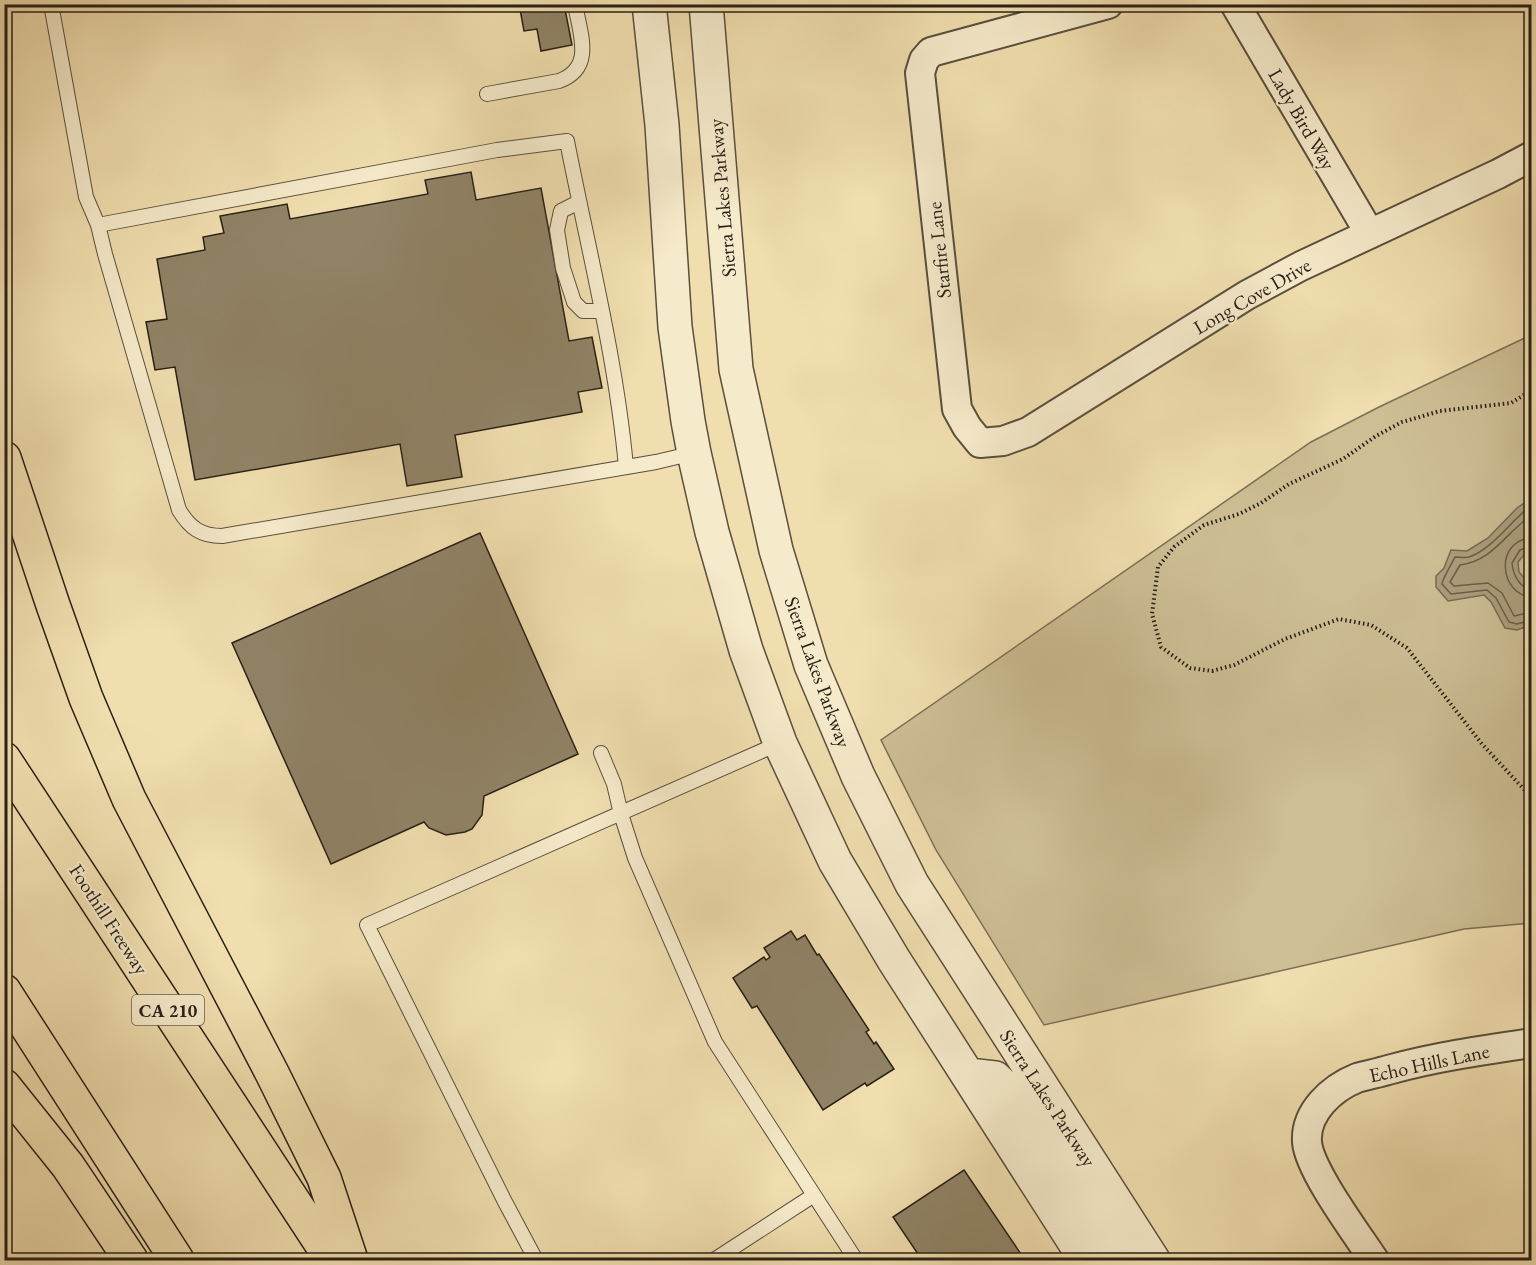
<svg xmlns="http://www.w3.org/2000/svg" width="1536" height="1265" font-family="'EB Garamond',serif">
	<style>
		.green { fill: #cebe94; stroke: #7b6f56; stroke-width: 1.5 }
		.water { fill: #ac9d7b; stroke: #776b53; stroke-width: 1.5 }
		.lines { fill: none; stroke-linecap: round; stroke-linejoin: round }
		.shore { stroke: #6a5e49; stroke-width: 1.5 }
		.building { fill: #908366; stroke: #282017; stroke-width: 1.5 }
		.service-casing { stroke: #5a503d; stroke-width: 16 }
		.minor-casing { stroke: #5a503d; stroke-width: 32 }
		.tertiary-casing { stroke: #5a503d; stroke-width: 36 }
		.motorway-casing { stroke: #282017; stroke-width: 36 }
		.path { stroke: #282017; stroke-width: 4; stroke-dasharray: 1.5 3; stroke-linecap: butt }
		.service { stroke: #f5eaca; stroke-width: 14 }
		.minor { stroke: #f5eaca; stroke-width: 28 }
		.tertiary { stroke: #f5eaca; stroke-width: 33 }
		.motorway { stroke: #f0deae; stroke-width: 33 }
		.labels { text-anchor: middle; dominant-baseline: central; stroke-width: 4.5; stroke-linejoin: round; paint-order: stroke }
		.shield { fill: #f5eaca; stroke: #665d4d; stroke-width: 1.5 }
		.shield-label { font-size: 18px; font-weight: bold; fill: #282017 }
		.street-label { font-size: 20px; fill: #282017; stroke: #f5eaca }
	</style>
	<rect width="100%" height="100%" fill="#f0deae"/>
	<filter id="stains"><feTurbulence type="fractalNoise" baseFrequency=".00333" numOctaves="4"/><feColorMatrix values="0 0 0 0 .2 0 0 0 0 .09 0 0 0 0 .02 0 0 0 .5 -.17"/></filter>
	<radialGradient id="worn" r=".72"><stop offset=".6" stop-color="#630" stop-opacity="0"/><stop offset="1" stop-color="#630" stop-opacity=".3"/></radialGradient>
	<path class="green" d="M1531,335V923L1464,929L1044,1025L936,850L881,740L1311,442L1379,407Z"/>
	<path class="water" d="M1531,498V551L1524,555L1518,562L1519,572L1531,586V625L1517,630L1505,628L1491,602L1484,595L1448,601L1436,587V576L1444,568L1451,550L1467,551L1488,538L1517,508Z"/>
	<g class="lines">
		<path class="shore" d="M1532,505C1512,519 1492,550 1469,557C1465,558 1459,557 1455,557C1452,563 1442,580 1442,584L1451,594L1487,590L1496,598L1509,622L1517,624L1532,620
			M1532,515C1506,532 1493,561 1460,565L1450,582L1454,586L1488,583L1502,593L1514,616L1532,612
			M1532,538C1494,540 1499,595 1532,597
			M1532,546L1520,550L1512,563C1513,574 1519,588 1532,590"/>
	</g>
	<path class="building" d="M519,4H564L572,45L541,51L537,29L524,31Z
		M471,172L476,200L541,188L569,341L592,337L602,388L578,392L582,412L455,435L462,477L407,486L400,444L195,480L175,367L155,370L146,322L167,319L157,259L205,250L203,237L224,233L220,216L287,204L290,219L428,194L425,180Z
		M480,533L578,754L484,796L482,815L472,829L465,832L446,835L429,828L424,822L331,864L232,643Z
		M791,931L797,940L805,935L817,955L819,954L869,1030L866,1032L874,1044L876,1042L894,1069L867,1086L865,1083L823,1110L757,1006L752,1008L733,978L764,957L766,960L770,957L764,948Z
		M964,1170L1025,1260H922L893,1217Z"/>
	<g class="lines">
		<g class="service-casing">
			<path id="service" d="M51,4L86,197L98,225L105,254L179,510C190,528 201,536 222,536L656,462L694,453
				M487,94L559,81C595,68 580,34 575,4
				M579,202L561,211L557,230L563,268L574,302L583,311H601
				M98,225L497,150L567,141C588,249 616,357 626,467
				M601,753L614,784L621,814L635,858L715,1042L856,1260
				M536,1260L504,1200L367,925L780,743
				M714,1260L814,1195"/>
		</g>
		<g class="minor-casing">
			<path id="minor" d="M1108,4L931,52L924,60L920,73L957,409L967,427L980,443L1003,441L1028,432L1247,295L1301,266L1498,174L1532,156
				M1235,4L1370,234
				M1374,1260C1357,1234 1309,1170 1307,1142C1305,1112 1332,1088 1357,1078C1367,1075 1378,1073 1388,1070C1435,1057 1484,1050 1532,1043"/>
		</g>
		<g class="tertiary-casing">
			<path id="tertiary" d="M649,4L662,125L675,327L688,421L694,453L712,532L746,650L780,743L835,861L894,960L1086,1260
				M706,4L736,369L776,550L811,665L858,776L912,884L1153,1260
				M968,1075L995,1078L1015,1097L1122,1260"/>
		</g>
		<g class="motorway-casing">
			<path id="motorway" d="M4,458L53,605L86,698L129,799L272,1073L324,1178L351,1260
				M4,759L332,1260
				M4,991L177,1260
				M4,1086L68,1166L131,1260"/>
		</g>
		<path class="path" d="M1532,390L1511,403L1440,411L1402,422L1376,436L1343,459L1289,484L1261,503L1239,514L1204,525L1174,547L1158,567L1152,614L1161,647L1190,668L1212,671L1234,665L1285,639L1339,619L1371,625L1407,648L1482,744L1532,798"/>
		<use href="#service" class="service"/>
		<use href="#minor" class="minor"/>
		<use href="#tertiary" class="tertiary"/>
		<use href="#motorway" class="motorway"/>
	</g>
	<g class="labels">
		<rect class="shield" x="132" y="995" width="72" height="30" rx="4.5"/>
		<g class="shield-label">
			<text x="168" y="1010">CA 210</text>
		</g>
		<g class="street-label">
			<text transform="translate(1302 119) rotate(60)">Lady Bird Way</text>
			<text transform="translate(722 198) rotate(-95)">Sierra Lakes Parkway</text>
			<text transform="translate(939 250) rotate(-96)">Starfire Lane</text>
			<text transform="translate(1252 296) rotate(-30)">Long Cove Drive</text>
			<text transform="translate(818 672) rotate(70)">Sierra Lakes Parkway</text>
			<text transform="translate(109 919) rotate(57)">Foothill Freeway</text>
			<text transform="translate(1429 1063) rotate(-12)">Echo Hills Lane</text>
			<text transform="translate(1048 1098) rotate(57)">Sierra Lakes Parkway</text>
		</g>
	</g>
	<rect width="1536" height="1265" fill="none" stroke="#f0deae" stroke-width="24"/>
	<rect x="6" y="6" width="1524" height="1253" fill="none" stroke="#282017" stroke-width="3"/>
	<rect x="12" y="12" width="1512" height="1241" fill="none" stroke="#282017" stroke-width="1.5"/>
	<rect width="100%" height="100%" filter="url(#stains)"/>
	<rect width="100%" height="100%" fill="url(#worn)"/>
</svg>
